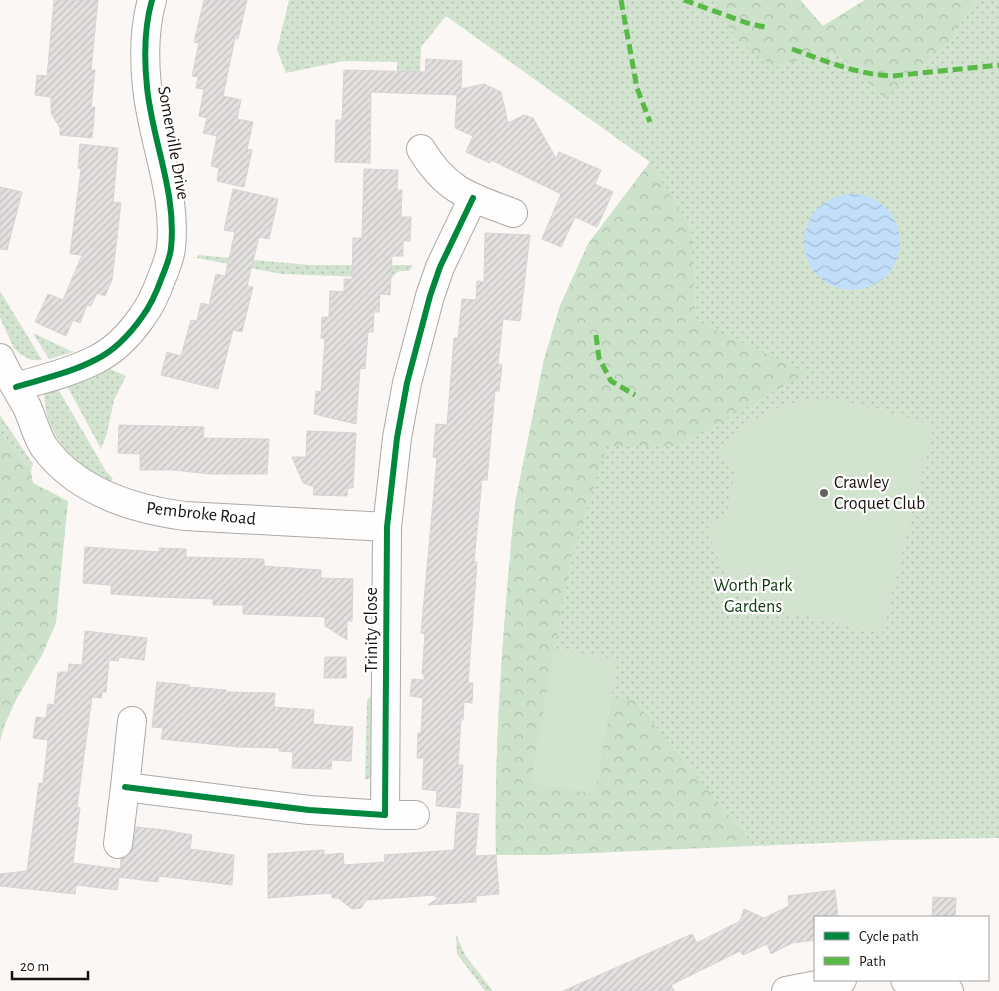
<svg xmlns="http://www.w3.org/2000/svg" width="999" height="991" font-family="'Alegreya Sans',sans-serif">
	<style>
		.green { fill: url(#green-dots) }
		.forest { fill: url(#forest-crowns) }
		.pitch { fill: #d2e3cf }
		.water { fill: url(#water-waves) }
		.building { fill: url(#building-hatch); stroke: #d8d4d6 }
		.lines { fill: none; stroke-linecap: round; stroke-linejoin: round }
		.street-casing { stroke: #aea9a7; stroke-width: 30 }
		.street { stroke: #fefefe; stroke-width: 28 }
		.quiet { stroke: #58b947; stroke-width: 5; stroke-dasharray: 10 5; stroke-linecap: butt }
		.cycleway-casing { stroke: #fff; stroke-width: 9 }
		.cycleway { stroke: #00873e; stroke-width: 6 }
		.poi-dot { fill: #66625e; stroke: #fff; stroke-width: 2 }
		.labels { text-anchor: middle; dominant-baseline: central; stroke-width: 4.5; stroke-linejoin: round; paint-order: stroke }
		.street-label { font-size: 18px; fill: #16110d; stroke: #fff }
		.poi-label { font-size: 18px; fill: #16110d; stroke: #fff; text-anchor: start }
		.park-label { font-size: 18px; fill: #0d380e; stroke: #fff }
	</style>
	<defs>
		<pattern id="green-dots" width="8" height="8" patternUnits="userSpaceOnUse" patternTransform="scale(1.25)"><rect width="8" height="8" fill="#d2e3cf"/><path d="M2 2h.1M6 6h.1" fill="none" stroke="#b4c2b1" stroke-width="1.8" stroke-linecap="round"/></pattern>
		<pattern id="forest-crowns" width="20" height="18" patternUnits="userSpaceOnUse" patternTransform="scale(1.25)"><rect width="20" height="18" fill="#cde2ca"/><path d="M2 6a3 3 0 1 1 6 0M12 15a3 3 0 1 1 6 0" fill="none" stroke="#afc1ac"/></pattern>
		<pattern id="water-waves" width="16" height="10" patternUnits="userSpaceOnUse" patternTransform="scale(1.25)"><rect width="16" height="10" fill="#c1defb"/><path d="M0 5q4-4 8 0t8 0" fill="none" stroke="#a5bdd6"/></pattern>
		<pattern id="building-hatch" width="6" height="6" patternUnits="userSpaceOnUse" patternTransform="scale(1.25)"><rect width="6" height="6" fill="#e3e0e0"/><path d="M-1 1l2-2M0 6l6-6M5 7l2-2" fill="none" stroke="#c2bfbf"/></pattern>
	</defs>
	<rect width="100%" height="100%" fill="#faf7f5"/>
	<path class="green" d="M289,0H800L823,26L865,0H999V838L895,840L544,855H496C494,744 503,633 513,523L515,504L544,360L560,306L588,244L650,162L446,16L421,47L420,75L397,72V62L344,61L286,73L277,50Z
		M198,255L310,265H413L409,271H399L391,278L282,274L197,258Z
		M0,291L42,360H31L20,354L14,348L0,318Z
		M33,333L73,352L49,359Z
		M110,369L126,376L114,400L107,433L101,449L66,384L91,377Z
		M58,389L106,471L113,479L109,483C73,460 46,440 44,393Z
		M0,415L33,464L31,472L0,432Z
		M375,692L372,777L365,780L367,700Z
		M456,934L465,955L493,991H485L457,954Z"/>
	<path class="forest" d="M714,0H800L823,26L865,0H975L950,40L885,98L837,53L772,66L736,39Z
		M650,162L691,230L695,320L807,373L678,446H607L570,561L531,783L595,794L612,698L634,700L753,845L544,855H496C494,744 503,633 513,523L515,504L544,360L560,306L588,244Z
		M0,432L31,472L33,483L68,501L56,623L42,655L17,698L5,724L0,741Z"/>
	<path class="pitch" d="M833,398L934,425L882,634C857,628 831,622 806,616C790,613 773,610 758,603C728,589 714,554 707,524L726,517L735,470L721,452C736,433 756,415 779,407C796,401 815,400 833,398Z
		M554,649L618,660L595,794L531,783Z"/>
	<path class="water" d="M804 242a48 48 0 1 1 96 0a48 48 0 1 1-96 0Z"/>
	<path class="building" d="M54,0H98L91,70H95L91,107H95L92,138L60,135V128L51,113V97L35,95L37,75L47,76Z
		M204,0H247L238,39L235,38L223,96L241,100L237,119L253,122L247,149L252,150L244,187L217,181L219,168L211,166L217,136L203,133L207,118L199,116L204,89L196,88L198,77L192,76L199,43L194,42Z
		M426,59L462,61L461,89L484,84L501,92L508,123L524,115L533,118L556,158L559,152L601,170L595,184L613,192L597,227L575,217L561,247L542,239L561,194L491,160L490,163L466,152L473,136L455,128L457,95L371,92L370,163L335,162L336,120H342L344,70L425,72Z
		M80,144L118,148L113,202L121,203L112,280L105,296L97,293L91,306L87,305L80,323L73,320L66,336L35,322L48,294L63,300L82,255L70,254L81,169L78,168Z
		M364,169L398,170L397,190H402L401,217H411L410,241H403V256H392L390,295L380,294L379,312H374L373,332H368L365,369L360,368L356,424L314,414L316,391L321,392L325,339L321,338L322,317H329L330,291L344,292V279H352L353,238H362Z
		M0,187L22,192L7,250L0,249Z
		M233,189L278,199L269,239L259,237L247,286L253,287L242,332L233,330L218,389L161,375L167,352L181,356L191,320L197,321L201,303L209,305L216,274L225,276L235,232L224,230Z
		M485,233L530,235L520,321L503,319L498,364L502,365L499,391H495L487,480H482L474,562H477L468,683H473L472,703L464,702L463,720H461L458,765H463L460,808L436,806L437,791L422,789L424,758H417L418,733H421L423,698L410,696L412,679L424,680V674H422L425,634L421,633L437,458L433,457L436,424L447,425L454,338H458L462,299L476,300L477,281L484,282Z
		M119,425L204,427L203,438L269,439L267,474H211L172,470H140V454L118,453Z
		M307,431L356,433L353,488H348L347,496L313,495L314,487L303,483L292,457H306Z
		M85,547L159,552V548L186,549V557L264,559V566L321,570V578L353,579L352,621H347V640L325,626V617L243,614V605H213V599L159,597L111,594V585L83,583Z
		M85,631L147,638L144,660L119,657L118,661L109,660L106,692H102V698L92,697L77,807L80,808L73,863L120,869L121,859L129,856L133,846L136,827L165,830L192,835L190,849L234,855L232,885L159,876L158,882L119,877L117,890L76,885L75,894L0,886V874L27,871L39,783H43L48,740L33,738L36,717L46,718L48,704L54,705L58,672H68L69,664L82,665Z
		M325,657H346V678H324Z
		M157,682L189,685V687L226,690V692L275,693L274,707L314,710L313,724L353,727L351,761L332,760L331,769L292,768L293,752L279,751V748L239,747L161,739L163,728L152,727Z
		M457,812L479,814L475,856L496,855L499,894L476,896V902L428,905L439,897H435V895L366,900L361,908L352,909L338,898H332V893L268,898V854L324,850V855L343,853L344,865L385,862L384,855L454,850Z
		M835,890L838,917H815V940L792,943L771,954L767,944L743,955L740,951L671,985L674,991H563L692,934L697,943L740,921L744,909L764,918L789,906L788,896Z
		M933,897L956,898L955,917H932Z"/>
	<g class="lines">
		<g class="street-casing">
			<path id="street" d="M421,149C446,191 470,197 513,213
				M0,358C7,374 17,390 26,405C33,419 36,435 44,447C77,492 132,509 185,516L387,527
				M16,387C42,379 70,373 95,360C114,351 130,334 142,317C151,305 157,291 162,277C166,267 170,258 171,248C177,193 152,140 147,87C144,58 144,28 152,0
				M125,787L309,810L385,815L387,527L397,438L407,383L430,296L440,267L473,198
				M385,815H415
				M118,844L125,787L132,721
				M905,980L949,991
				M786,991L842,980"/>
		</g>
		<use href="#street" class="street"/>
		<path class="quiet" d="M621,0L637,88L650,122
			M684,0L747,23L769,28
			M792,49C826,61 855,74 892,76L999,65
			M596,335L599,358L611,381L635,395"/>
		<g class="cycleway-casing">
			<path id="cycleway" d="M16,387C42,379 70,373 95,360C114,351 130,334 142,317C151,305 157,291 162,277C166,267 170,258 171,248C177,193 152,140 147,87C144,58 144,28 152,0
				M125,787L309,810L385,815L387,527L397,438L407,383L430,296L440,267L473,198"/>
		</g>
		<use href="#cycleway" class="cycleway"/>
	</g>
	<circle class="poi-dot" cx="824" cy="493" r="5"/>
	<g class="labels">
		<g class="street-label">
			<text transform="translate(173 143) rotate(80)">Somerville Drive</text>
			<text transform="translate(201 514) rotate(6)">Pembroke Road</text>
			<text transform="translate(372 630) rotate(-90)">Trinity Close</text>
		</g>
		<g class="poi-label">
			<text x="834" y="483">Crawley<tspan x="834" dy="21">Croquet Club</tspan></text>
		</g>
		<g class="park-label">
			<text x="753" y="586">Worth Park<tspan x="753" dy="21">Gardens</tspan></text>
		</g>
	</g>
	<rect x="814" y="916" width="175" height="65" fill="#ffffff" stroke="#a2a09e"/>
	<rect x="824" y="932" width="25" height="8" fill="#00873e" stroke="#a2a09e"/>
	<text x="859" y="941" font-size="15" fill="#16110d">Cycle path</text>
	<rect x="824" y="957" width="25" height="8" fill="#58b947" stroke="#a2a09e"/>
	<text x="859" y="966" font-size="15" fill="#16110d">Path</text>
	<path d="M12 971v8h76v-8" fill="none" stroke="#16110d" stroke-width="2.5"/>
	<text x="20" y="971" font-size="15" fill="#16110d" stroke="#ffffff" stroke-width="4" paint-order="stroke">20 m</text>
</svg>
